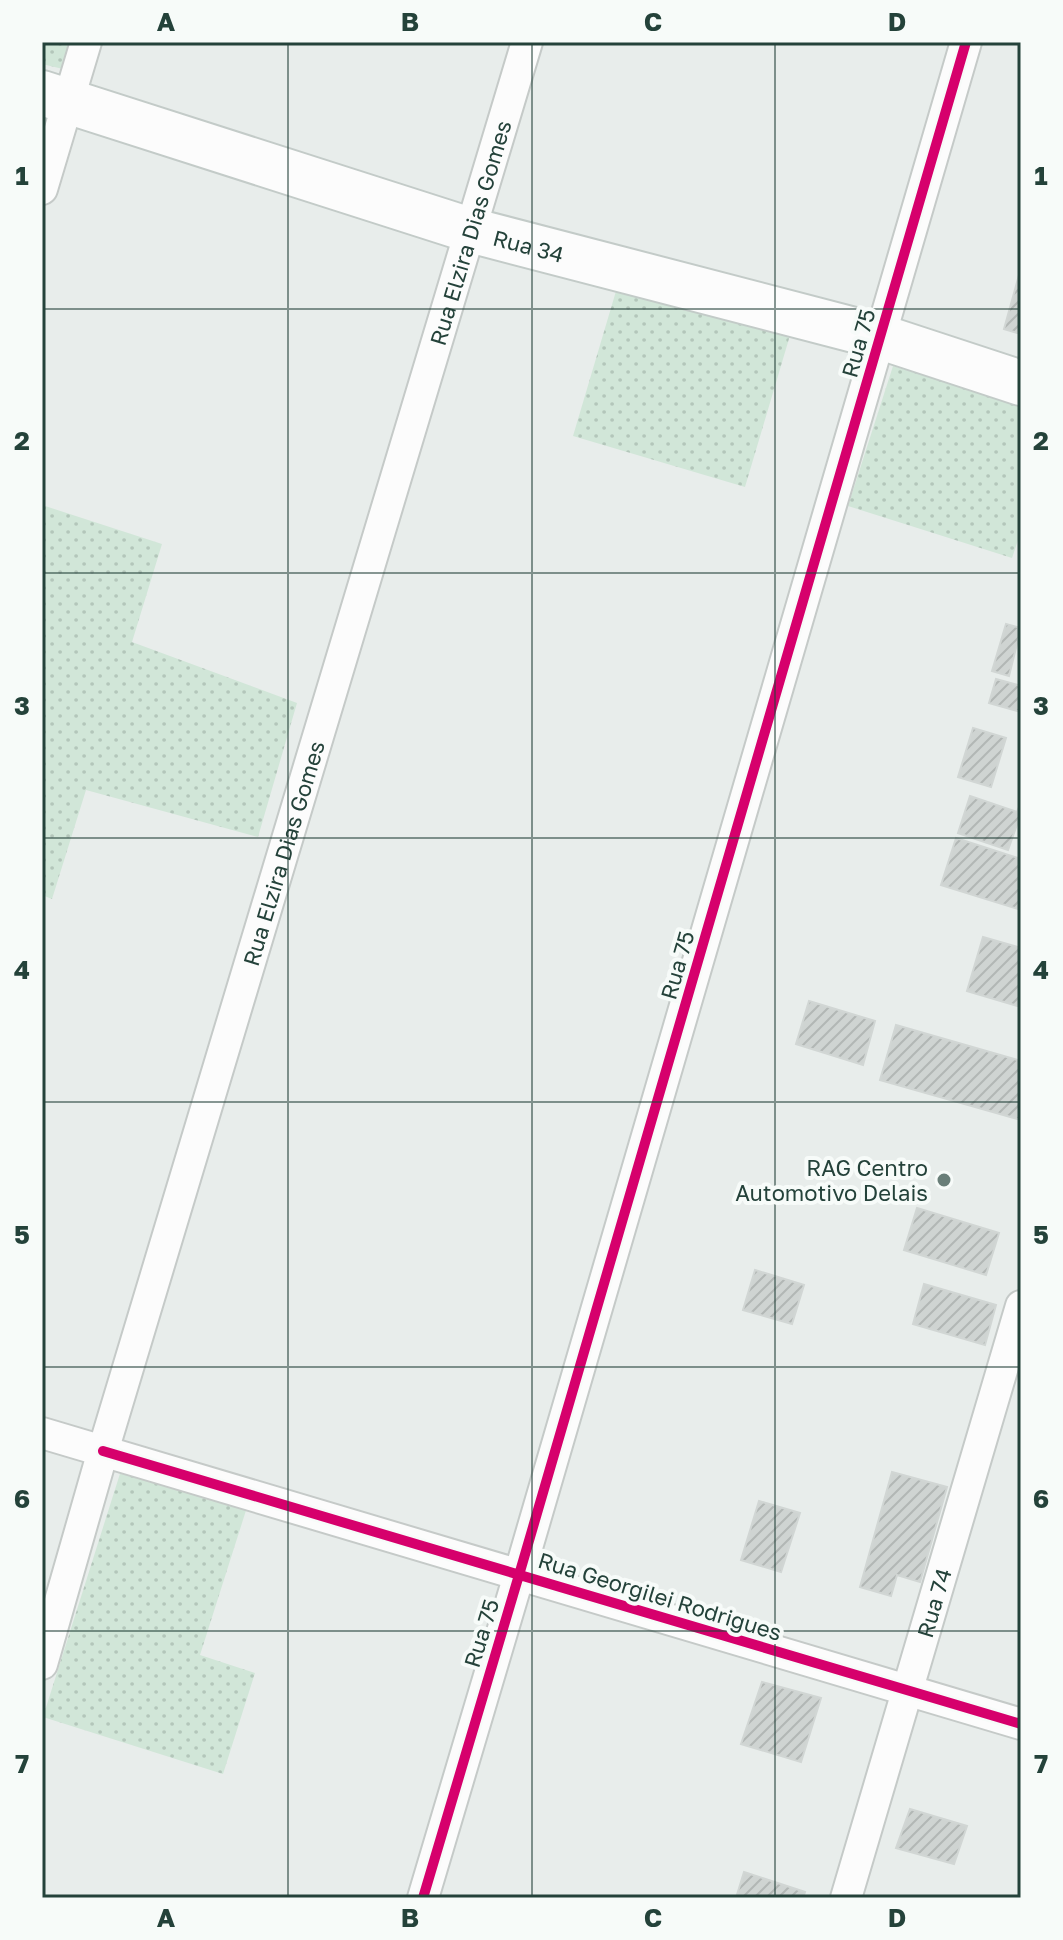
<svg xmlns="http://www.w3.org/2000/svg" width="1063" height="1940" font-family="'Golos Text',sans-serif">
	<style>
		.grass { fill: url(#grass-dots) }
		.building { fill: url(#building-hatch); stroke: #d1d6d4; stroke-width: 2 }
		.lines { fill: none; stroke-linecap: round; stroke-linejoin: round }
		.street-casing { stroke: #c5cac8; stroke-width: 34 }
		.secondary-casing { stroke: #c3cbc8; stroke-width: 48 }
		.street { stroke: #fcfcfc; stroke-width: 30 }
		.secondary { stroke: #fcfcfc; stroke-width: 44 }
		.cycleway-casing { stroke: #f7fbf9; stroke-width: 15 }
		.cycleway { stroke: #d6006c; stroke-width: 10 }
		.grid { fill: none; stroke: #24423a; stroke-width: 2; stroke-opacity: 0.55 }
		.poi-dot { fill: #697e78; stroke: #f7fbf9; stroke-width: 3 }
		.labels { text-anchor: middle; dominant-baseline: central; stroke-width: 8; stroke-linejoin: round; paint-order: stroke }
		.street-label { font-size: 22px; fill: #24423a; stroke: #f7fbf9 }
		.poi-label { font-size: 22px; fill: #24423a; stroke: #f7fbf9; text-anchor: end }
		.neatline { fill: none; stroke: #24423a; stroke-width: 3 }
		.grid-label { font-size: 26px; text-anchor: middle; font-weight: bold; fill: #24423a }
	</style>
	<defs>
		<pattern id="grass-dots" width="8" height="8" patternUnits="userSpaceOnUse" patternTransform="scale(2)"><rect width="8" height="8" fill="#d1e6d8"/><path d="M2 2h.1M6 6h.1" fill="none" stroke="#b3c6ba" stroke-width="1.8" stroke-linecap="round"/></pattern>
		<pattern id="building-hatch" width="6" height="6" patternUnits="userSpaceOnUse" patternTransform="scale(2)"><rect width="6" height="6" fill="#cfd4d2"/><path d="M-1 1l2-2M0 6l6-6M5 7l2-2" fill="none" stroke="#b2b7b5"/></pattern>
	</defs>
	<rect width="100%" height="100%" fill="#e8edeb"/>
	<path class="grass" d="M42,42H71L63,69L42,64Z
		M619,281L791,332L745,487L573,436Z
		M893,366L1021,406V531L1012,558L848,506Z
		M42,505L162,544L132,642L297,703L258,837L86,790L52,899L42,895Z
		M124,1461L249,1501L200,1655L255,1673L223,1774L43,1717Z"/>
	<path class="building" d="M1021,268V334L1004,329Z
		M1006,624L1021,628L1009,676L992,671Z
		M996,679L1021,686V712L989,703Z
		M973,728L1006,738L991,787L958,777Z
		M970,796L1017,812L1021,802V820L1019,819L1008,850L958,833Z
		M956,838L1021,859V910L941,885Z
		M983,937L1021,948V1007L967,991Z
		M809,1001L875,1021L863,1065L796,1044Z
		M896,1025L1021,1061V1120L880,1080Z
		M917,1208L999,1233L986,1275L904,1250Z
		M755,1270L804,1285L792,1324L743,1310Z
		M924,1284L996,1305L985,1345L913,1324Z
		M892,1472L947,1487L920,1582L897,1575L891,1596L860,1587Z
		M759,1501L800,1513L781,1572L741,1560Z
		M762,1682L821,1698L801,1762L741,1744Z
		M910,1809L967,1826L954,1864L896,1848Z
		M744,1872L805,1892L803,1898H736Z"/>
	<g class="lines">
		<g class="street-casing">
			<g id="street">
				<path d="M42,189L86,42"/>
				<path d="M42,1433L1021,1724"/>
				<path id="s1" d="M42,1664L103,1451L527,42"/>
				<path d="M423,1898L519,1575L966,42"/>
				<path id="s2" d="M846,1898L1021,1306"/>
			</g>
		</g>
		<g class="secondary-casing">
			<g id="secondary">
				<path id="s3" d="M42,93L470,230L881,337L1021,383"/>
			</g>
		</g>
		<use href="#street" class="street"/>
		<use href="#secondary" class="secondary"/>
		<g class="cycleway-casing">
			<path id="cycleway" d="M103,1451L1021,1724
				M423,1898L519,1575L966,42"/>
		</g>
		<use href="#cycleway" class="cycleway"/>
	</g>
	<path class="grid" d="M288,42V1898M532,42V1898M775,42V1898M42,309H1021M42,573H1021M42,838H1021M42,1102H1021M42,1367H1021M42,1631H1021"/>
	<circle class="poi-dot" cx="944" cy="1180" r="8"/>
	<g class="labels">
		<g class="street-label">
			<text stroke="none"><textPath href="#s1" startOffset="1494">Rua Elzira Dias Gomes</textPath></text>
			<text stroke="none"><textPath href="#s3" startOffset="510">Rua 34</textPath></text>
			<text transform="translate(858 343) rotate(-74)">Rua 75</text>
			<text stroke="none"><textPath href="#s1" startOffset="846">Rua Elzira Dias Gomes</textPath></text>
			<text transform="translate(677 965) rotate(-74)">Rua 75</text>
			<text transform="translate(660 1596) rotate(17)">Rua Georgilei Rodrigues</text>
			<text stroke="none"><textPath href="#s2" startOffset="308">Rua 74</textPath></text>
			<text transform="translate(481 1633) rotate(-73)">Rua 75</text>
		</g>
		<g class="poi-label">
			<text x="928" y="1167">RAG Centro<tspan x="928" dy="25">Automotivo Delais</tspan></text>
		</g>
	</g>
	<rect width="1063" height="1940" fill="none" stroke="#f7fbf9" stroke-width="88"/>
	<rect x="44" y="44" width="975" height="1852" class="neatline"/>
	<g class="grid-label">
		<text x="166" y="31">A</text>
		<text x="410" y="31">B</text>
		<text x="653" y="31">C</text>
		<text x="897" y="31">D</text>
		<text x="22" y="185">1</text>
		<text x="1041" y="185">1</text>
		<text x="22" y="450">2</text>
		<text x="1041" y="450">2</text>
		<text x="22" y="715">3</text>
		<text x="1041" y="715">3</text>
		<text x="22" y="979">4</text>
		<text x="1041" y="979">4</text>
		<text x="22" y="1244">5</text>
		<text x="1041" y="1244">5</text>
		<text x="22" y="1508">6</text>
		<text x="1041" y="1508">6</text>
		<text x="22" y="1773">7</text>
		<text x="1041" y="1773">7</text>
		<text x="166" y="1927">A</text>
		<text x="410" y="1927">B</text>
		<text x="653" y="1927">C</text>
		<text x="897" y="1927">D</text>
	</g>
</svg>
